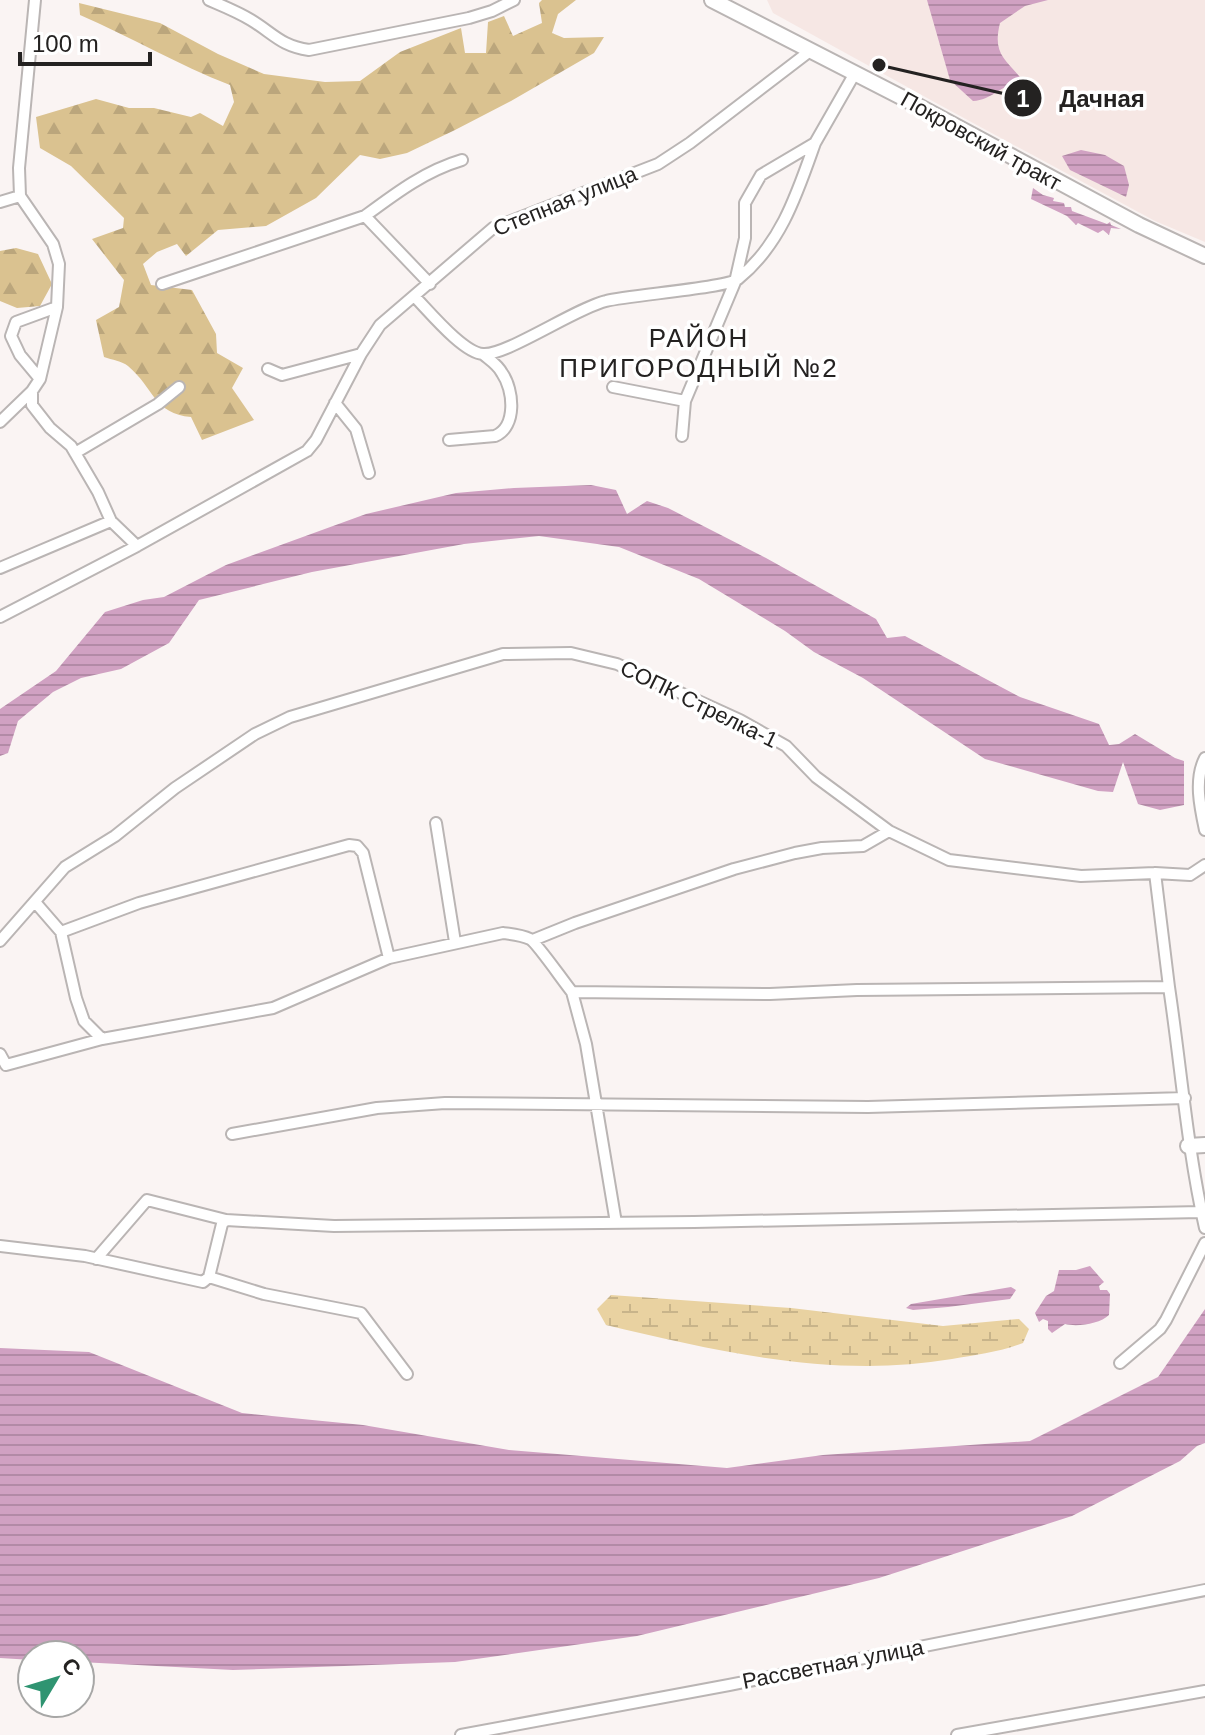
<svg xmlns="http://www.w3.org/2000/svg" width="1205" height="1735" font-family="Arial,sans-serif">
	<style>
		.built { fill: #f6e7e4 }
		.forest { fill: url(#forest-firs) }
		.wetland { fill: url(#wetland-marsh) }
		.water { fill: url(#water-rules) }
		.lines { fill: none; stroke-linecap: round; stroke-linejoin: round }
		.minor-casing { stroke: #bab5b4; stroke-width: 14 }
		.tertiary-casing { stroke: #bab5b4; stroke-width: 18 }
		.secondary-casing { stroke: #bab5b4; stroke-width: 18 }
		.minor { stroke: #fff; stroke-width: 10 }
		.tertiary { stroke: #fff; stroke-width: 14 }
		.secondary { stroke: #fff; stroke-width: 14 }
		.labels { text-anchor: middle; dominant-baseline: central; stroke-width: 7; stroke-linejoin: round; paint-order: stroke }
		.street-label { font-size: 22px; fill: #242221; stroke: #fff }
		.quarter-label { font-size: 26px; letter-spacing: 2px; fill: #242221; stroke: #fff }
		.leader { fill: none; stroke: #242221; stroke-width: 3 }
		.callout-dot { fill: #242221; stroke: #fff; stroke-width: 3 }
		.mark-label { font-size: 24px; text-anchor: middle; font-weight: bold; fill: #fff }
		.callout-label { font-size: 24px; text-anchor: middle; font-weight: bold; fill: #242221; stroke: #fff; stroke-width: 7; stroke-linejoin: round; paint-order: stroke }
	</style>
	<defs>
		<pattern id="forest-firs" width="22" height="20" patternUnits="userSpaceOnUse" patternTransform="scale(2)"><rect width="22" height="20" fill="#dac290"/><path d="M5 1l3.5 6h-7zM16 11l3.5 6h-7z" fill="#bba67c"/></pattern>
		<pattern id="wetland-marsh" width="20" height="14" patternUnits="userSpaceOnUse" patternTransform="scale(2)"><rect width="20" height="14" fill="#e9d2a1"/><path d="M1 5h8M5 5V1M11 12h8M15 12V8" fill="none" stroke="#c8b48a"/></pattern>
		<pattern id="water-rules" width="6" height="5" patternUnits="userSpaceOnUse" patternTransform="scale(2)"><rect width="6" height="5" fill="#d0a1c2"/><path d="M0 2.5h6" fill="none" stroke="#b28aa6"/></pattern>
	</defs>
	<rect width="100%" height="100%" fill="#faf4f3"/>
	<path class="built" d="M767,0H1205V242L1155,221L938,104L773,13Z"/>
	<path class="forest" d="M542,0H576L558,14L552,33L564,38L604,37L594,53L511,101L455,130L407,153L380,159L360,155L316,198L266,226L218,230L186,256L177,244L157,252L143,264L151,285L192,290L216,334L217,353L243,368L232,388L254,420L202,440L191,417C154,414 154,388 128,366C122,361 112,360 104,357L96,320L119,307L124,280L92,239L123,228L124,218L71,166L40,148L36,117L96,99L129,108H154L191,117L200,113L223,126L234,102L230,85C178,65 131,37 80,15L79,3L160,23L218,54L264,74L325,82L360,81L400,52L461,28L465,53H486L488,22L504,16L513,36L542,23L539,3Z
		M16,248L38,254L52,284L40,306L17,308L0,301V251Z"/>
	<path class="wetland" d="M611,1295L791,1308L943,1326L1019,1319L1029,1329L1023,1343C1000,1352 976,1355 952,1359C834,1379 720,1352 606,1325L597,1309Z"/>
	<path class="water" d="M927,0H1048L1025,6L1000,23C992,55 1006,59 1024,82C999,84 994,100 973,101L950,80Z
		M1081,150L1105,155L1124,166L1129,185L1126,197L1070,170L1062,156Z
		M1033,188L1043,195L1054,198L1053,201L1064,203L1065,207H1071L1072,211L1107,224L1110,222L1111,225L1121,229L1111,228L1109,235L1103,230L1098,233L1078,223L1076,225L1067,216L1031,199Z
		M591,485L616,490L627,514L647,501L668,508L766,558L876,619L887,638L905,636L1020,697L1099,724L1109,745L1119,744L1135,734L1175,758L1184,761V805L1160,810L1138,804L1123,762L1113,792L1098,791L985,759L863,678L814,652L785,631L699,579L619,547L539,536L464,544L312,572L199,600L169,643L121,669L81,678L53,692L18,721L8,753L0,756V709L56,671L105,612L143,600L164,597L226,565L366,514L456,493L514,488Z
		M1090,1266L1104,1282L1099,1286L1100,1290H1107L1110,1294L1109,1315C1100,1324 1077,1327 1065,1324L1052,1333L1048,1329V1321L1043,1319L1039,1322L1035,1313L1046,1296L1054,1291L1059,1270H1076Z
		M1011,1287L1016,1290L1010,1299L948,1307L913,1310L906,1308L911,1304Z
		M1205,1309V1443L1197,1446L1180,1461L1072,1516L879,1578L637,1636L455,1662L233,1670L80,1662V1655H32V1660L0,1658V1348L89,1352L242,1413L363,1425L509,1450L727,1468L823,1455L1030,1441L1158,1377Z"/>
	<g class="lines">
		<g class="minor-casing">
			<path id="minor" d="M209,0C223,6 238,12 251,20C274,34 281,46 309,50L469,18L492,11L514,0
				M0,202L20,196
				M365,216C396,193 425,171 462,160
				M162,284L365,216L430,284
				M414,296C428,310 463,353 483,354C506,356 576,308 606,301C629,295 727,288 738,279C781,244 797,194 815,143
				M268,369L282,375L361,354
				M40,379L20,355L11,336L16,322L57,307
				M613,387L685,401
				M32,391V405L50,428L71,446L98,492L111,521L137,546
				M335,403L356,429L369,473
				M0,422L32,391L40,379L57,307L59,264L53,244L20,196L19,168L35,0
				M682,436L685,401L735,282L745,238V203L761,175L815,143L855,73
				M449,440L495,436C517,427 514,390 502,373C498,365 490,360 484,355
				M75,453L158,404L179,387
				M0,568L111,521
				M0,617L137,546L307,451L316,440L361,354L380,325L493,228L658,164L690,143L810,51
				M1205,758C1194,779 1200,807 1205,830
				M436,823L455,942
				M1155,873L1169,987
				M35,902L61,932L139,903L349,845L357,846L363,853L389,958
				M61,932L76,998L84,1021L102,1039
				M533,940L575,923L734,869L795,853L822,848L863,846L889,831
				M0,941L65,867L115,836L175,788L255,734L290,717L503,654L571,653L617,664L740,720L786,746L816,777L889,831L949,860L1081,876L1155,873L1190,875L1205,865
				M0,1054L6,1065L102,1039L273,1008L389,958L503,933C512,934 522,935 530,939C537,943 563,981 572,992
				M232,1134L377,1108L445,1103L868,1107L1185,1098
				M616,1223L586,1044L572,992L770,994L857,990L1169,987C1181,1067 1187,1148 1205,1228
				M0,1246L85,1256L203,1282L209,1277L222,1224L226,1220L334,1226L694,1222L1201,1212
				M96,1259L147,1200L226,1220
				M209,1277L264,1294L361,1313L407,1374
				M1120,1363L1160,1329L1166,1320L1205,1243
				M461,1735L729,1685L1205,1590
				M957,1735L1205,1691"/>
		</g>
		<g class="tertiary-casing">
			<path id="tertiary" d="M1188,1146L1205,1145"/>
		</g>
		<g class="secondary-casing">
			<path id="secondary" d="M712,0L907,100L1139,225L1205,256"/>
		</g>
		<use href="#minor" class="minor"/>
		<use href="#tertiary" class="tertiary"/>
		<use href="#secondary" class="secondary"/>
	</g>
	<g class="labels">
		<g class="street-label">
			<text transform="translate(981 141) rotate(29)">Покровский тракт</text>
			<text transform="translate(565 201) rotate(-22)">Степная улица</text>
			<text transform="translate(699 704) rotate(26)">СОПК Стрелка-1</text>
			<text transform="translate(833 1664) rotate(-11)">Рассветная улица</text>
		</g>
		<g class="quarter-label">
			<text x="699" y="338">РАЙОН<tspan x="699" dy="30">ПРИГОРОДНЫЙ №2</tspan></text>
		</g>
	</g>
	<path class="leader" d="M879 65L1023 98"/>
	<g class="callout-dot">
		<circle cx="879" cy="65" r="8"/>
		<circle cx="1023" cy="98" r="20"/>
	</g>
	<g class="mark-label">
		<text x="1023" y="107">1</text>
	</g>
	<g class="callout-label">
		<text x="1102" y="107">Дачная</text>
	</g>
	<g transform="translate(56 1679) rotate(52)"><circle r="38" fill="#ffffff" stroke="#a7a7a6" stroke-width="2"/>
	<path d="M0-6L14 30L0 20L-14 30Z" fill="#2f9471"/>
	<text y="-12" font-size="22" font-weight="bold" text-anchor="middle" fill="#242221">С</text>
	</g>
	<path d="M20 52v12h130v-12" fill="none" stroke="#242221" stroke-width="4"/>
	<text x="32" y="52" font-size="24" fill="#242221" stroke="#ffffff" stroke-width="6" paint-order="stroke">100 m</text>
</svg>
